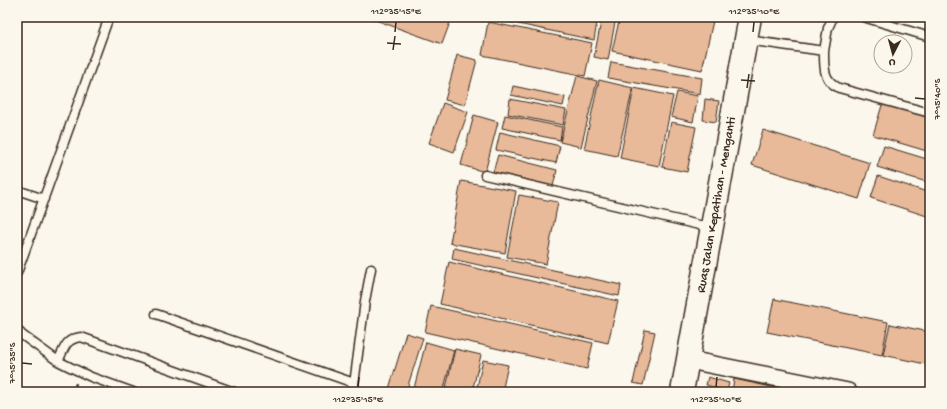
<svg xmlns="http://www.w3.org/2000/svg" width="947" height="409" font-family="'Gochi Hand',sans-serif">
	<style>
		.building { fill: #e9ba99; stroke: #3b2a1e }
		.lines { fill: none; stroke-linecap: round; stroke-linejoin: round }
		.service-casing { stroke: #3b2a1e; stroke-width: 11 }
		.minor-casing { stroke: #3b2a1e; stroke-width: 20 }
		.secondary-casing { stroke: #3b2a1e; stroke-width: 25 }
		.path { stroke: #3b2a1e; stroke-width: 2.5; stroke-dasharray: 3 3; stroke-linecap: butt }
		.service { stroke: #fbf7ec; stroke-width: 8 }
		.minor { stroke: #fbf7ec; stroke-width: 17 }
		.secondary { stroke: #fbf7ec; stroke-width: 22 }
		.ticks { fill: none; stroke: #3b2a1e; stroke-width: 1.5 }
		.labels { text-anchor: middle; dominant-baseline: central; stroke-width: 3.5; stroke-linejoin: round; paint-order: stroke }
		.street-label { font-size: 13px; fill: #3b2a1e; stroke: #fbf7ec }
		.neatline { fill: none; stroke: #3b2a1e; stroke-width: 1.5 }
		.ticks-label { font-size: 10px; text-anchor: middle; fill: #3b2a1e }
	</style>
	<rect width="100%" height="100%" fill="#fbf7ec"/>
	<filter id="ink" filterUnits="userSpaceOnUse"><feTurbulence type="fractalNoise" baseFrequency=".025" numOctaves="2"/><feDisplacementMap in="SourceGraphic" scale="8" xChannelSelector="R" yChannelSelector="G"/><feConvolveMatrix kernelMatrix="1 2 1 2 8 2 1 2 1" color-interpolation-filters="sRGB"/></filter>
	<g filter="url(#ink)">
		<path class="building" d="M367,17H452L442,44Z
			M500,17H598L594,40L499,20Z
			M602,17H616L608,60L594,57Z
			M620,17H694L713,21L702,70L612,51Z
			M488,22L592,43L585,76L482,55Z
			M457,55L477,60L465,105L445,100Z
			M611,62L702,78L700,94L608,78Z
			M577,76L597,81L581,147L560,142Z
			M599,80L633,88L617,156L584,149Z
			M513,86L565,97L563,106L511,95Z
			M634,88L673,96L659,166L620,158Z
			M677,92L698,96L693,122L671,117Z
			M510,99L566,110L563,125L508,114Z
			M705,99L719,101L716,122L703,120Z
			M883,102L930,117V152L873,135Z
			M443,103L468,112L454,152L429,143Z
			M474,115L498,122L485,172L461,165Z
			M505,115L562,127L560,140L502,128Z
			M671,122L696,127L687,172L662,167Z
			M763,130L870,163L859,199L752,165Z
			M500,132L560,146L556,163L496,150Z
			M884,146L930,160V183L877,167Z
			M498,155L557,170L553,186L493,172Z
			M878,176L930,193V217L871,198Z
			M461,181L516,191L505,253L450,243Z
			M519,195L558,202L546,264L507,257Z
			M454,248L621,285L619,296L452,259Z
			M449,262L618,301L608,343L440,304Z
			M774,299L888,322L882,355L767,332Z
			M431,306L593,343L587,369L425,332Z
			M890,324L930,332V365L883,355Z
			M645,330L655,332L643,385L633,383Z
			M406,333L423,338L406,392H388Z
			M426,342L454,350L443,392H413Z
			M455,349L481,355L472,392H445Z
			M483,360L508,365L502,392H476Z
			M708,377L729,383L727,391L706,385Z
			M734,379L781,389L780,392L732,391Z"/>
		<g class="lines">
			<g class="service-casing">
				<path id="service" d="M863,17L930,37
					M747,40L824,51C824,68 823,80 839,88L930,113
					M824,51L828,28L833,17
					M485,175L712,228
					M17,190L44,199
					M17,273L109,17
					M156,314L354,383
					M17,329L22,335L58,361L70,367L91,377L133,392
					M58,361C65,348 65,339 81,337L234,392
					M353,392L365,301L371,269"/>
			</g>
			<g class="minor-casing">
				<path id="minor" d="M689,360L848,392"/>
			</g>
			<g class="secondary-casing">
				<path id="secondary" d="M682,392L750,17"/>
			</g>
			<path class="path" d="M74,392L76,383"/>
			<use href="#service" class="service"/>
			<use href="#minor" class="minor"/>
			<use href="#secondary" class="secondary"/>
		</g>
	</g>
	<path class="ticks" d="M395,32L396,22M753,32L754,22M387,43L401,44M393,50L395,36M741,80L755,81M747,88L749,74M915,98L925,99M22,363L32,364M358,387L359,377M716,387L717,377"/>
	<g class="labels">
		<g class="street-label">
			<text transform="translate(717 205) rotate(-80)">Ruas Jalan Kepatihan - Menganti</text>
		</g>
	</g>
	<rect width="947" height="409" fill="none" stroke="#fbf7ec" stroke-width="44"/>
	<g transform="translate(893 54) rotate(186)"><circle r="19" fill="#fbf7ec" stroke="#aea59a"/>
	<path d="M0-3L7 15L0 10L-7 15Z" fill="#3b2a1e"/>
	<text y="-6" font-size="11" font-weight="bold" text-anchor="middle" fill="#3b2a1e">U</text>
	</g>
	<rect x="22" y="22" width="903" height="365" class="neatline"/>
	<g class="ticks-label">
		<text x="396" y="14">112°35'15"E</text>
		<text x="754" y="14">112°35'10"E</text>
		<text transform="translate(936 99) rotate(-90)" y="4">7°15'40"S</text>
		<text transform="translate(11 363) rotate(-90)" y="4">7°15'35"S</text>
		<text x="358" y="402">112°35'15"E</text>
		<text x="716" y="402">112°35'10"E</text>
	</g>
</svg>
